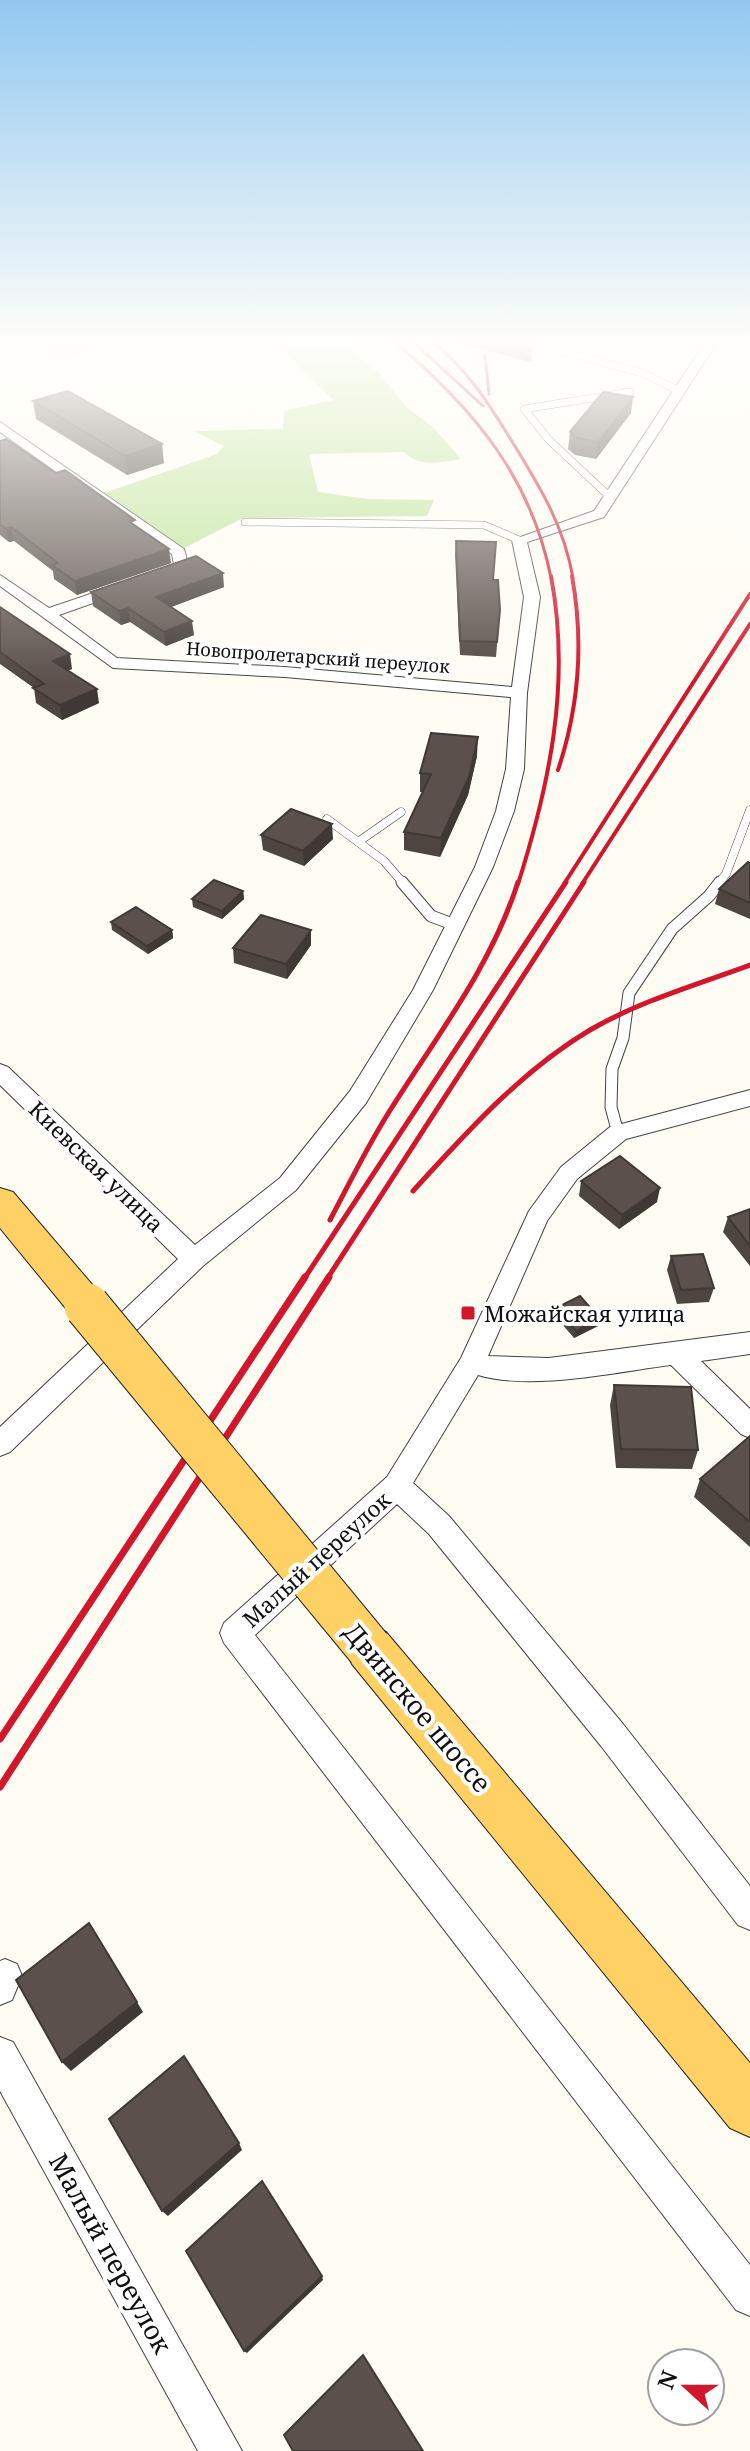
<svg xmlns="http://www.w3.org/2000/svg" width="750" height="2451" font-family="'Noto Serif',serif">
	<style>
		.forest { fill: #bce295 }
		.pitch { fill: #e9f5cb }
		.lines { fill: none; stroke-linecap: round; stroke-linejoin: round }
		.service-far2-casing { stroke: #434343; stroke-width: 8 }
		.service-far1-casing { stroke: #434343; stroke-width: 9 }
		.service-casing { stroke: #434343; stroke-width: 13 }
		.minor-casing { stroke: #434343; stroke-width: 2 }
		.primary-casing { stroke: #212121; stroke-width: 2 }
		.service-far2 { stroke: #fff; stroke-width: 7 }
		.service-far1 { stroke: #fff; stroke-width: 8 }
		.service { stroke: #fff; stroke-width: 11 }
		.minor { fill: #fff; fill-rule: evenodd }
		.primary { fill: #ffd064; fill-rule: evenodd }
		.rail-far3 { stroke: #d2162b; stroke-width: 3 }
		.rail-far2 { stroke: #d2162b; stroke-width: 4 }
		.rail-far1 { stroke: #d2162b; stroke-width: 5 }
		.rail { stroke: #d2162b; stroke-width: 7 }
		.primary-bridge-casing { stroke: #212121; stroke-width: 47; stroke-linecap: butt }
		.primary-bridge { stroke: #ffd064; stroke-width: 45 }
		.wall { fill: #4e4540 }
		.shaded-wall { fill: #403834 }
		.building { fill: #5b504b; stroke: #403834; stroke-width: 2 }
		.poi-dot { fill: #d2162b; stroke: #fff; stroke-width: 3 }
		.labels { text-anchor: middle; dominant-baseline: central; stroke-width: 8; stroke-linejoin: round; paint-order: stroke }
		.far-street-label { font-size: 18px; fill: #101010; stroke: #fff }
		.street-label { font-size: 22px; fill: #101010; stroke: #fff }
		.poi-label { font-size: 22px; fill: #101010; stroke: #fff; text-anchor: start }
		.near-street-label { font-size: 26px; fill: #101010; stroke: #fff }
	</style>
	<rect width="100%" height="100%" fill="#fffcf4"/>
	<path class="forest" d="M268,341H342L380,374L406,407L433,427L461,459C442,462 418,468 404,452L309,454L318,492L368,499L434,500L427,516L243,518L184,548L104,493L217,454L224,446L194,431L283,429L284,411L333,400L278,345Z"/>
	<path class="pitch" d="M55,341H113C92,352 68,365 44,355L45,347Z"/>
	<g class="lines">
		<g class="service-far2-casing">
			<path id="service-far2" d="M543,346L645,374L679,391
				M610,497L549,440L524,409L630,392
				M245,522L484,525L519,540"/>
		</g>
		<g class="service-far1-casing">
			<path id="service-far1" d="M327,819L384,861L404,884
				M358,842L401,812
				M718,884L726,874L750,810"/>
		</g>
		<g class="service-casing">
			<path id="service" d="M402,882L431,916L455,925
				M618,1133L611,1107L612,1069L623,1038L629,993L672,929L709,896L720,882"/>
		</g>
		<g class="minor-casing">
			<path id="minor" d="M706,341H718L604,517L527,542L540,597L527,693L524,769L514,811L493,867L433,990L366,1103L296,1190L203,1266L10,1452L0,1456V1427L178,1259L0,1085V1064L8,1067L195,1245L280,1178L350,1091L413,990L475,867L496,811L506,769L511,697L285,677L113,668L0,586V575L49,608L117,585H127V591L59,615L117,658L285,667L512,687L524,597L512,540L594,511Z
				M0,422L184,549L189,567L187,570L160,579L155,578V572L174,565L172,554L0,432Z
				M750,1090V1106L626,1139L577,1179L547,1221L488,1356L549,1358L750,1332V1354L701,1361L750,1409V1438L741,1434L671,1365C615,1372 532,1391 478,1375L413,1483L449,1516L623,1724L750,1886V1930L738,1925L601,1746L429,1534L397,1504L255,1635L750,2265V2316L736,2310L224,1643L220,1633L224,1623L387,1477L461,1358L529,1211L561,1167L610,1127Z
				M5,1959L17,1964L22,1976L12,2000L0,2005V1961Z
				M0,2037L13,2042L242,2451H198L0,2091Z"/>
		</g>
		<g class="primary-casing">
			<path id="primary" d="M0,1188L13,1192L101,1295L107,1306L101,1317L87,1322L73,1317L0,1228Z
				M369,1625L386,1632L750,2063V2137L730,2128L352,1664L345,1648L352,1632Z"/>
		</g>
		<use href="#service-far2" class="service-far2"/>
		<use href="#service-far1" class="service-far1"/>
		<use href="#service" class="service"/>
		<use href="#minor" class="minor"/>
		<use href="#primary" class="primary"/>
		<path class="rail-far3" d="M394,341C472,407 531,476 551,578
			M412,341L483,406
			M432,341C468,370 489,404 513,443C540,487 564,526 573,578
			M485,355L489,394"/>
		<path class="rail-far2" d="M558,770C579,707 584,642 572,576
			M518,884C550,783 571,682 551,576
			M564,884L750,594
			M582,884L750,624"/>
		<path class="rail-far1" d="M413,1191C467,1132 521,1071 590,1030C640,1001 696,985 750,965
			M330,1220C349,1184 367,1147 389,1112C436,1037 491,967 518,882
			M304,1279L566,882
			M327,1279L584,882"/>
		<path class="rail" d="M0,1739L305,1277
			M0,1787L329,1277"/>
		<g class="primary-bridge-casing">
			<path id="primary-bridge" d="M87,1306L369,1648"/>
		</g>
		<use href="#primary-bridge" class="primary-bridge"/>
	</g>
	<path class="wall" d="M451,341H532L531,362Z
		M33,401L164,463L127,475L36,419Z
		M631,413L596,459L575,455L568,449L570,432Z
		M0,441L135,525L171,563L77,595L54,579L53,571L14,541L9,542L0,535Z
		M456,541L493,580L500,610L496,657L460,655L455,554Z
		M224,587L171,607L194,635L166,646L130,622L121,625L93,606L91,592Z
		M0,607L72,669L68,670L99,703L62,720L36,703L34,688L0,664Z
		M477,756L468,795L440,857L404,850V832L423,792H420V773Z
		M261,835L333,839L304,866L263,850Z
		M750,863V919L715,904L719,889Z
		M243,891L244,899L222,919L193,907L192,899Z
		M111,922L172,930L173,938L148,954L112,930Z
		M311,930V945L287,979L234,963L233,948Z
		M581,1181L657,1202L619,1229L579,1196Z
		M750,1209V1266L723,1232L728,1217Z
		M671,1256L714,1288L709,1302L677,1304L667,1270Z
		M556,1308L599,1318L598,1326L574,1338L555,1316Z
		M614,1385L698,1450L692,1469L616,1468L610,1405Z
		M750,1436V1547L694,1497L700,1479Z"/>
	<path class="shaded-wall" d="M633,397L631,413L596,459L598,442Z
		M162,444L164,463L127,475L125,456Z
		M11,527L14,541L9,542L6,529Z
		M169,549L171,563L77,595L75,581Z
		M223,573L224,587L158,612L156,597Z
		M128,608L130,622L121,625L119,611Z
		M192,621L194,635L166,646L164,632Z
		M70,654L72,669L56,675L53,661Z
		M97,689L99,703L62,720L60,705Z
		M478,737L477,756L468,795L440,857L441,838Z
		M332,824L333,839L304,866L303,851Z
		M243,891L244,899L222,919V911Z
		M172,930L173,938L148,954L147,946Z
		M311,930V945L287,979L286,964Z
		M660,1188L657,1202L619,1229L622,1215Z
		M599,1318L598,1326L574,1338L576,1331Z
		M137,2002L143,2012L71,2071L62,2062Z
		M239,2143L242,2150L168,2216L162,2211Z
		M322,2276L323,2280L247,2353L244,2351Z"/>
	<path class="building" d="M516,341H532V345Z
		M68,391L162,444L125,456L33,401Z
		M603,392L633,397L598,442L577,438L570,432Z
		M6,439L56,473L65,470L135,520L130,522L169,549L75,581L52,565L58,563L11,527L6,529L0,524V441Z
		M456,541L496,542L493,580H498L500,610L497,642L460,641Z
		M196,556L223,573L156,597L192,621L164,632L128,608L119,611L91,592Z
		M0,607L70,654L53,661L97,689L60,705L33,688L44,684L0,652Z
		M431,733L478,737L469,777L441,838L404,832L431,774L420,773Z
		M291,809L332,824L303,851L261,835Z
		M748,862L750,863V903L719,889Z
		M214,880L243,891L222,911L192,899Z
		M136,907L172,930L147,946L111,922Z
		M261,915L311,930L286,964L233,948Z
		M620,1156L660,1188L622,1215L581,1181Z
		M750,1209V1246L728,1217Z
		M703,1254L714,1288L681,1290L671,1256Z
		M580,1296L599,1318L576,1331L556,1308Z
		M614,1385L691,1387L698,1450L621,1449Z
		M750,1436V1522L700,1479Z
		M89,1923L137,2002L62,2062L16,1980Z
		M184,2056L239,2143L162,2211L109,2119Z
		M262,2181L322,2276L244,2351L186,2251Z
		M363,2355L423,2451H293L284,2435Z"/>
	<linearGradient id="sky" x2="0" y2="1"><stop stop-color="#92c8f0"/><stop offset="0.5" stop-color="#fffefa"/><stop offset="1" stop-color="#fffefa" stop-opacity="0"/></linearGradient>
	<rect width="750" height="684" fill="url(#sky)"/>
	<rect class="poi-dot" x="460" y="1305" width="16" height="16" rx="4"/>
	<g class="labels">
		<g class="far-street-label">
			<text transform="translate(318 657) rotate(4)">Новопролетарский переулок</text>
		</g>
		<g class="street-label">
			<text transform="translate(97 1166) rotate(44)">Киевская улица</text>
			<text transform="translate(316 1559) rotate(-42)">Малый переулок</text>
		</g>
		<g class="poi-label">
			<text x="484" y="1313">Можайская улица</text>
		</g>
		<g class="near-street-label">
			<text transform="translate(418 1707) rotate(50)">Двинское шоссе</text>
			<text transform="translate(111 2253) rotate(61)">Малый переулок</text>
		</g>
	</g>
	<g transform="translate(686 2387) rotate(291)"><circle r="38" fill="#ffffff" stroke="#9f9f9f" stroke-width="2"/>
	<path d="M0-6L14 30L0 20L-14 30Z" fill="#d2162b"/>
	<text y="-12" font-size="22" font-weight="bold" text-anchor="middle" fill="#101010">N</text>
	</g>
</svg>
